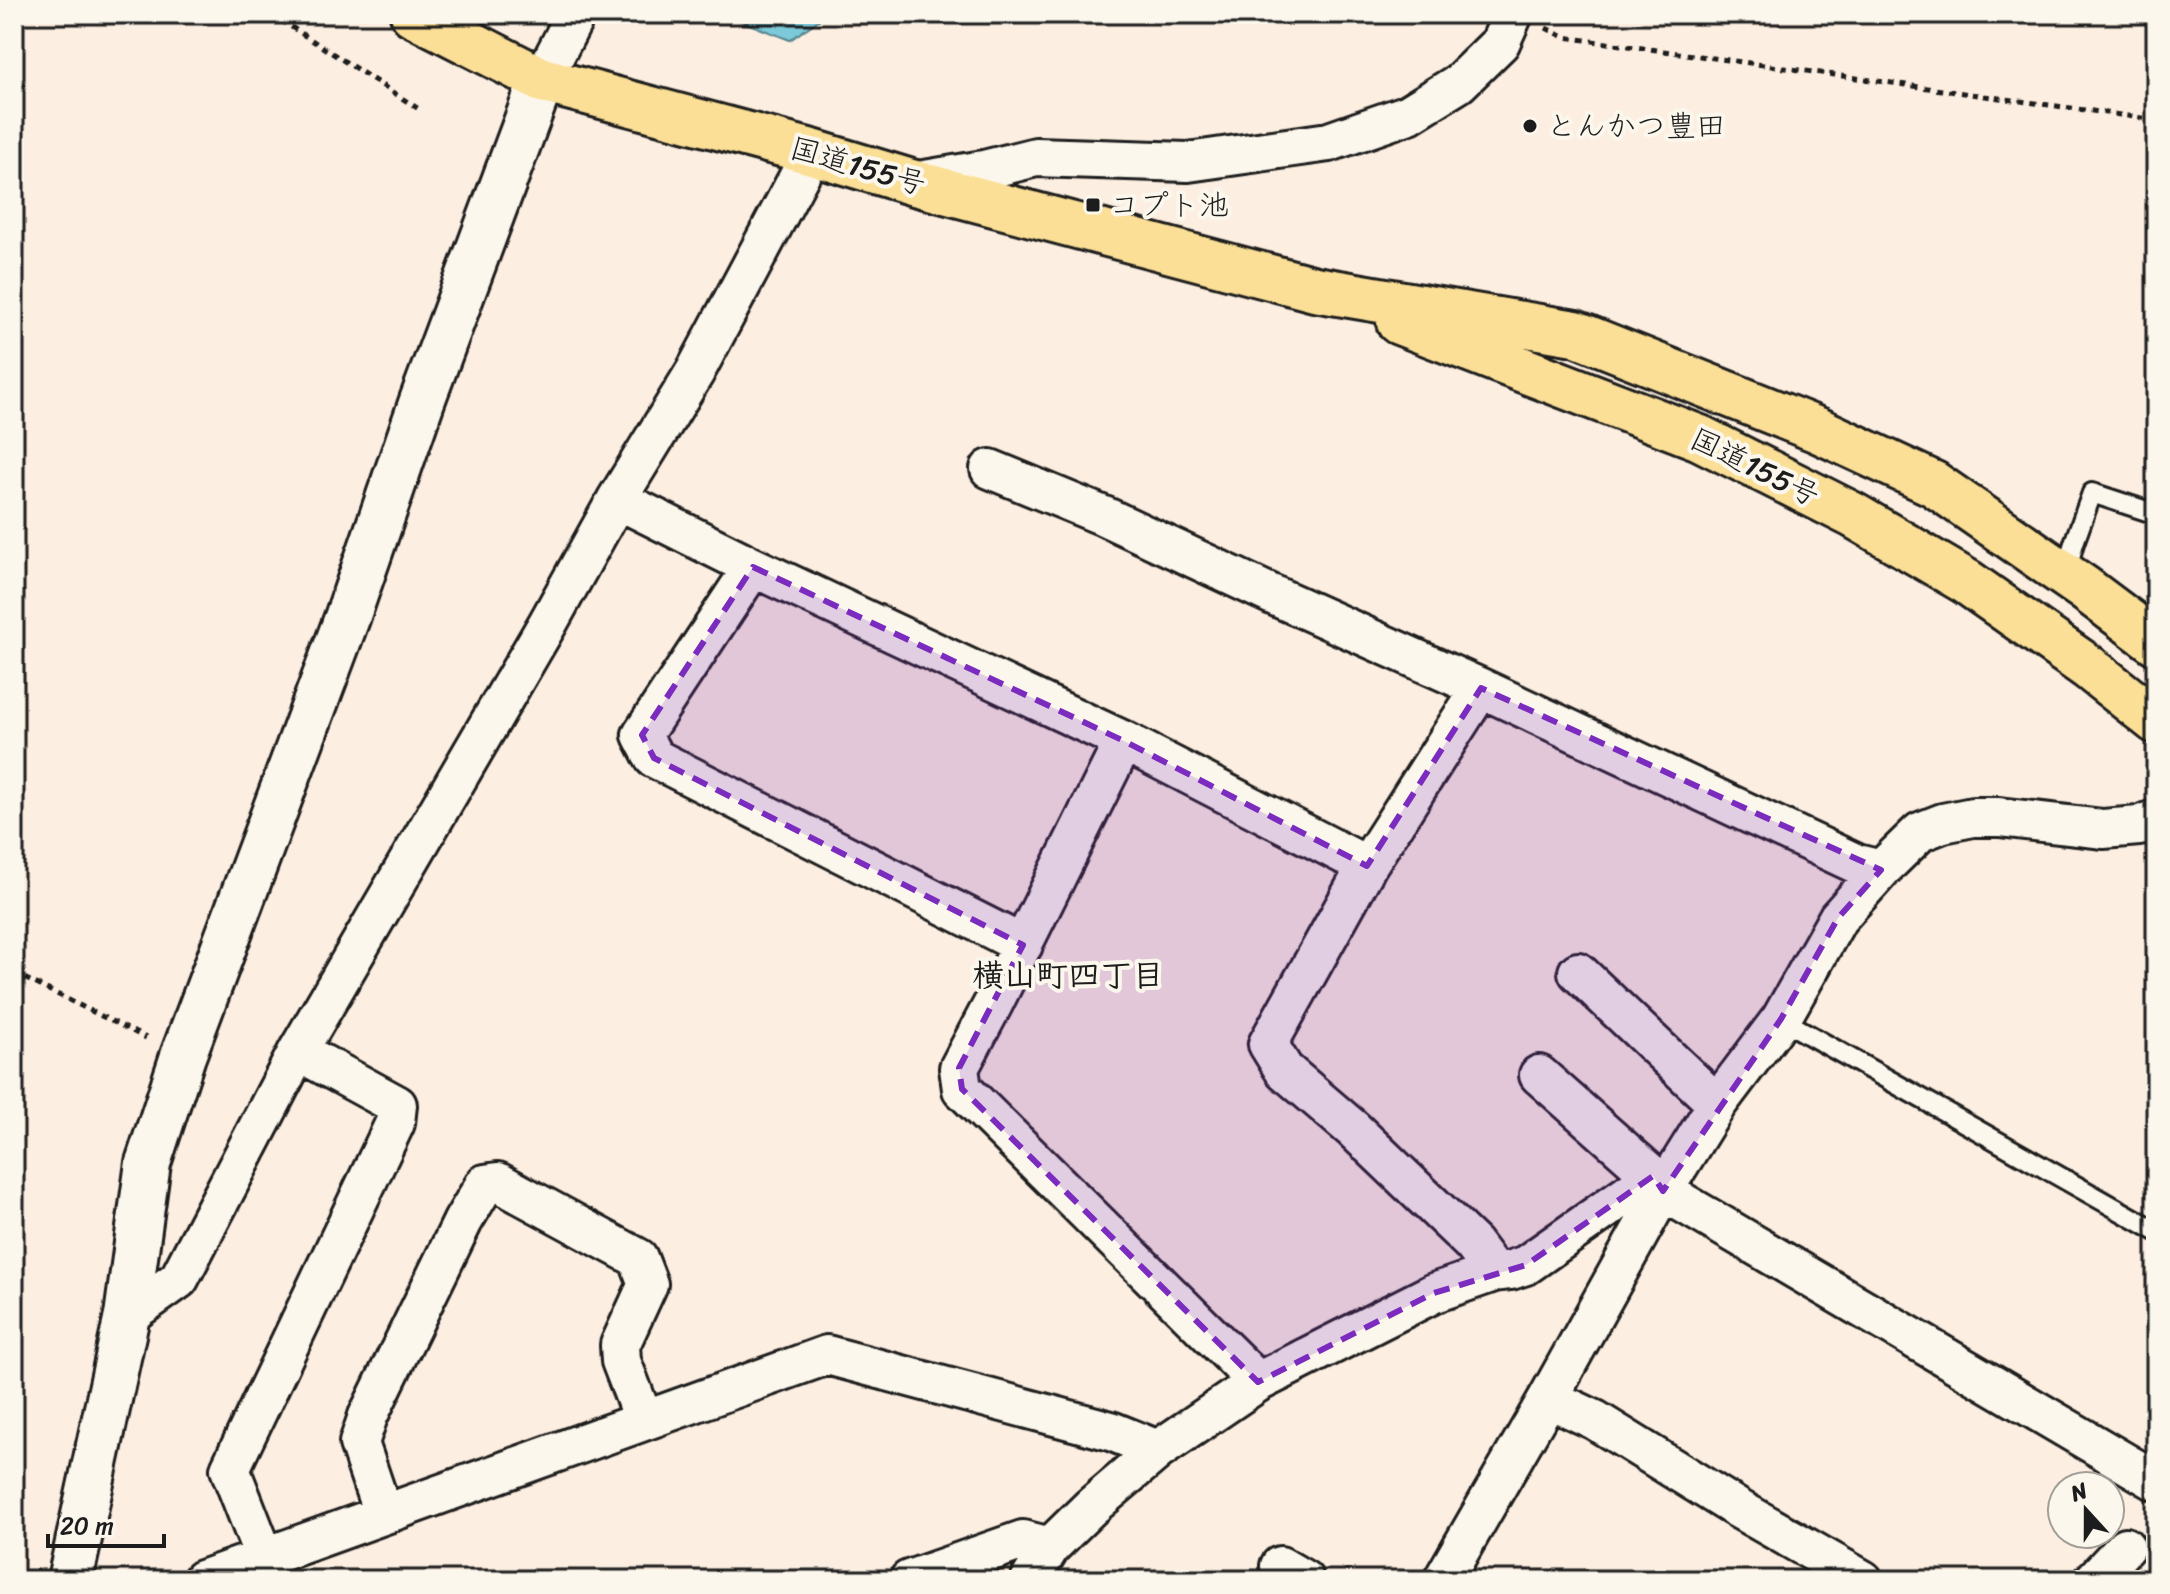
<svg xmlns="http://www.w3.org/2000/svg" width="2170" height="1594" font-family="Sriracha,'Klee One',sans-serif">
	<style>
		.water { fill: #7cc9da; stroke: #56848e; stroke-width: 2 }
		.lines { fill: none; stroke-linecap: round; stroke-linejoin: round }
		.lane-casing { stroke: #1c1c1c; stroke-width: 24 }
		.street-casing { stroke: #1c1c1c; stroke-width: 44 }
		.secondary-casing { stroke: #1c1c1c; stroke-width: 50 }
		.highway-casing { stroke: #1c1c1c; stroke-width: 50 }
		.path { stroke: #1c1c1c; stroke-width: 5; stroke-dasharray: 6 6; stroke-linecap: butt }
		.lane { stroke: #fbf7ec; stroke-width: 18 }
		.street { stroke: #fbf7ec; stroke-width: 38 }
		.secondary { stroke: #fbf7ec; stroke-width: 44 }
		.highway { stroke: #fbdf96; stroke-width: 44 }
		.marked { fill: #7b2cbf; fill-opacity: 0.2; stroke: #7b2cbf; stroke-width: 6; stroke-dasharray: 16 10; stroke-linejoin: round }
		.poi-dot { fill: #1c1c1c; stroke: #fbf7ec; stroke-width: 3 }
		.labels { text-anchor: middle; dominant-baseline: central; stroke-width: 8; stroke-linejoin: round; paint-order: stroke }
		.poi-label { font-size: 30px; fill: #1c1c1c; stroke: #fbf7ec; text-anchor: start }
		.street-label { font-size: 30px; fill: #1c1c1c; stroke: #fbf7ec }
		.neighbourhood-label { font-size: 32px; font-weight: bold; fill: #1c1c1c; stroke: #fbf7ec }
	</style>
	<rect width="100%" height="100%" fill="#fceee0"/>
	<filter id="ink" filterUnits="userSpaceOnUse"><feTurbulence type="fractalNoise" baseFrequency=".0125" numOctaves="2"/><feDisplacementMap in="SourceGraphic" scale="16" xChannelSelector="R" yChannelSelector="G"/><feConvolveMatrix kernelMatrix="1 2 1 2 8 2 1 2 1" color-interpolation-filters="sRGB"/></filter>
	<g filter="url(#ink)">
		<path class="water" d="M723,14H827L790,40Z"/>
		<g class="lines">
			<g class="lane-casing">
				<path id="lane" d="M2065,575L2074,543L2092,493L2156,514
					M1781,1019L2156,1231"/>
			</g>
			<g class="street-casing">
				<path id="street" d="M542,80L576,14
					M913,182L984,170L1036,157L1188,162L1329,142L1409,114L1459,83L1500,43L1513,14
					M990,469L1104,516L1273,595L1481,688L1857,864L1881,870
					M617,499L753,567L1124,741L993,1004L959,1068L962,1089L1258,1382
					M753,567L642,735L654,758L1023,945
					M1481,688L1367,866L1268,1044L1284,1070L1353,1129L1473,1244L1494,1272
					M1124,741L1367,866
					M1578,972L1717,1104
					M1539,1075L1653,1176L1663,1191L2156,1481
					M127,1316L179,1279L298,1051L548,623L617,499L695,372L812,152
					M1548,1398L1595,1420L1737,1508L1863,1580
					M383,1514L359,1443L368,1416L463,1221L485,1184L498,1182L638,1258L648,1284L620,1345L621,1361L644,1421
					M264,1556L230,1469L395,1123L397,1105L298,1051
					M1280,1566L1304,1580
					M202,1580L827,1355L1111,1431L1158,1450
					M909,1580L1023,1540L1050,1547
					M1030,1580L1050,1547L1091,1507L1158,1450L1258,1382L1434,1293L1494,1272L1511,1270L1526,1265L1653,1176
					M1443,1580L1548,1398L1663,1191L1717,1104L1781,1019L1838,918L1881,870L1920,832L1943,823L1973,817H1999L2103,829L2139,826L2156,819
					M2094,1580L2125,1547"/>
			</g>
			<g class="secondary-casing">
				<path id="secondary" d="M70,1580L127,1316L148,1163L183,1056L347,618L422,401L542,80"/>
			</g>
			<g class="highway-casing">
				<path id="highway" d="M413,14L542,80L812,152L911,182L1315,289L1575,333L1818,430L1934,484L2084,588L2156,642
					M1399,322L1700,438L1853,515L1967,582L2088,667L2156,721"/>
			</g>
			<path class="path" d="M271,14L422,111
				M1546,28L1564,37L2156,120
				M14,973L146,1038"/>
			<use href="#lane" class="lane"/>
			<use href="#street" class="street"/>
			<use href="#secondary" class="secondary"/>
			<use href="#highway" class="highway"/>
		</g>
	</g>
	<path class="marked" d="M753,567L1124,741L1367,866L1481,688L1881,870L1838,918L1781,1019L1663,1191L1653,1176L1526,1265L1434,1293L1258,1382L962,1089L959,1068L1023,945L654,758L642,735Z"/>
	<g class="poi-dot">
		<circle cx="1530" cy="126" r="8"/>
		<rect x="1085" y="197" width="16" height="16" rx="4"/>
	</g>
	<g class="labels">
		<g class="poi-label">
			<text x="1546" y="126">とんかつ豊田</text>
			<text x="1109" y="205">コプト池</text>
		</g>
		<g class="street-label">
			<text transform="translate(858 166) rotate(16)">国道155号</text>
			<text transform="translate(1755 467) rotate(26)">国道155号</text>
		</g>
		<g class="neighbourhood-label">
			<text x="1068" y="975">横山町四丁目</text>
		</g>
	</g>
	<rect width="2170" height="1594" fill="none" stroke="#fbf7ec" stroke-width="48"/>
	<rect x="24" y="24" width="2122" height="1546" fill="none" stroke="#1c1c1c" stroke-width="3" filter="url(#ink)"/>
	<g transform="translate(2086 1510) rotate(339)"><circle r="38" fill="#fbf7ec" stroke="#a29f99" stroke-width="2"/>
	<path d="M0-6L14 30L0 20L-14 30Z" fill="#1c1c1c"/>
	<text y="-12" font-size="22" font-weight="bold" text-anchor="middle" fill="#1c1c1c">N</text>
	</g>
	<path d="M48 1534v12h116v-12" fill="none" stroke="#1c1c1c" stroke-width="4"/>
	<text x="60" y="1534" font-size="24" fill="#1c1c1c" stroke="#fbf7ec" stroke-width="6" paint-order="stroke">20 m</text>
</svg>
